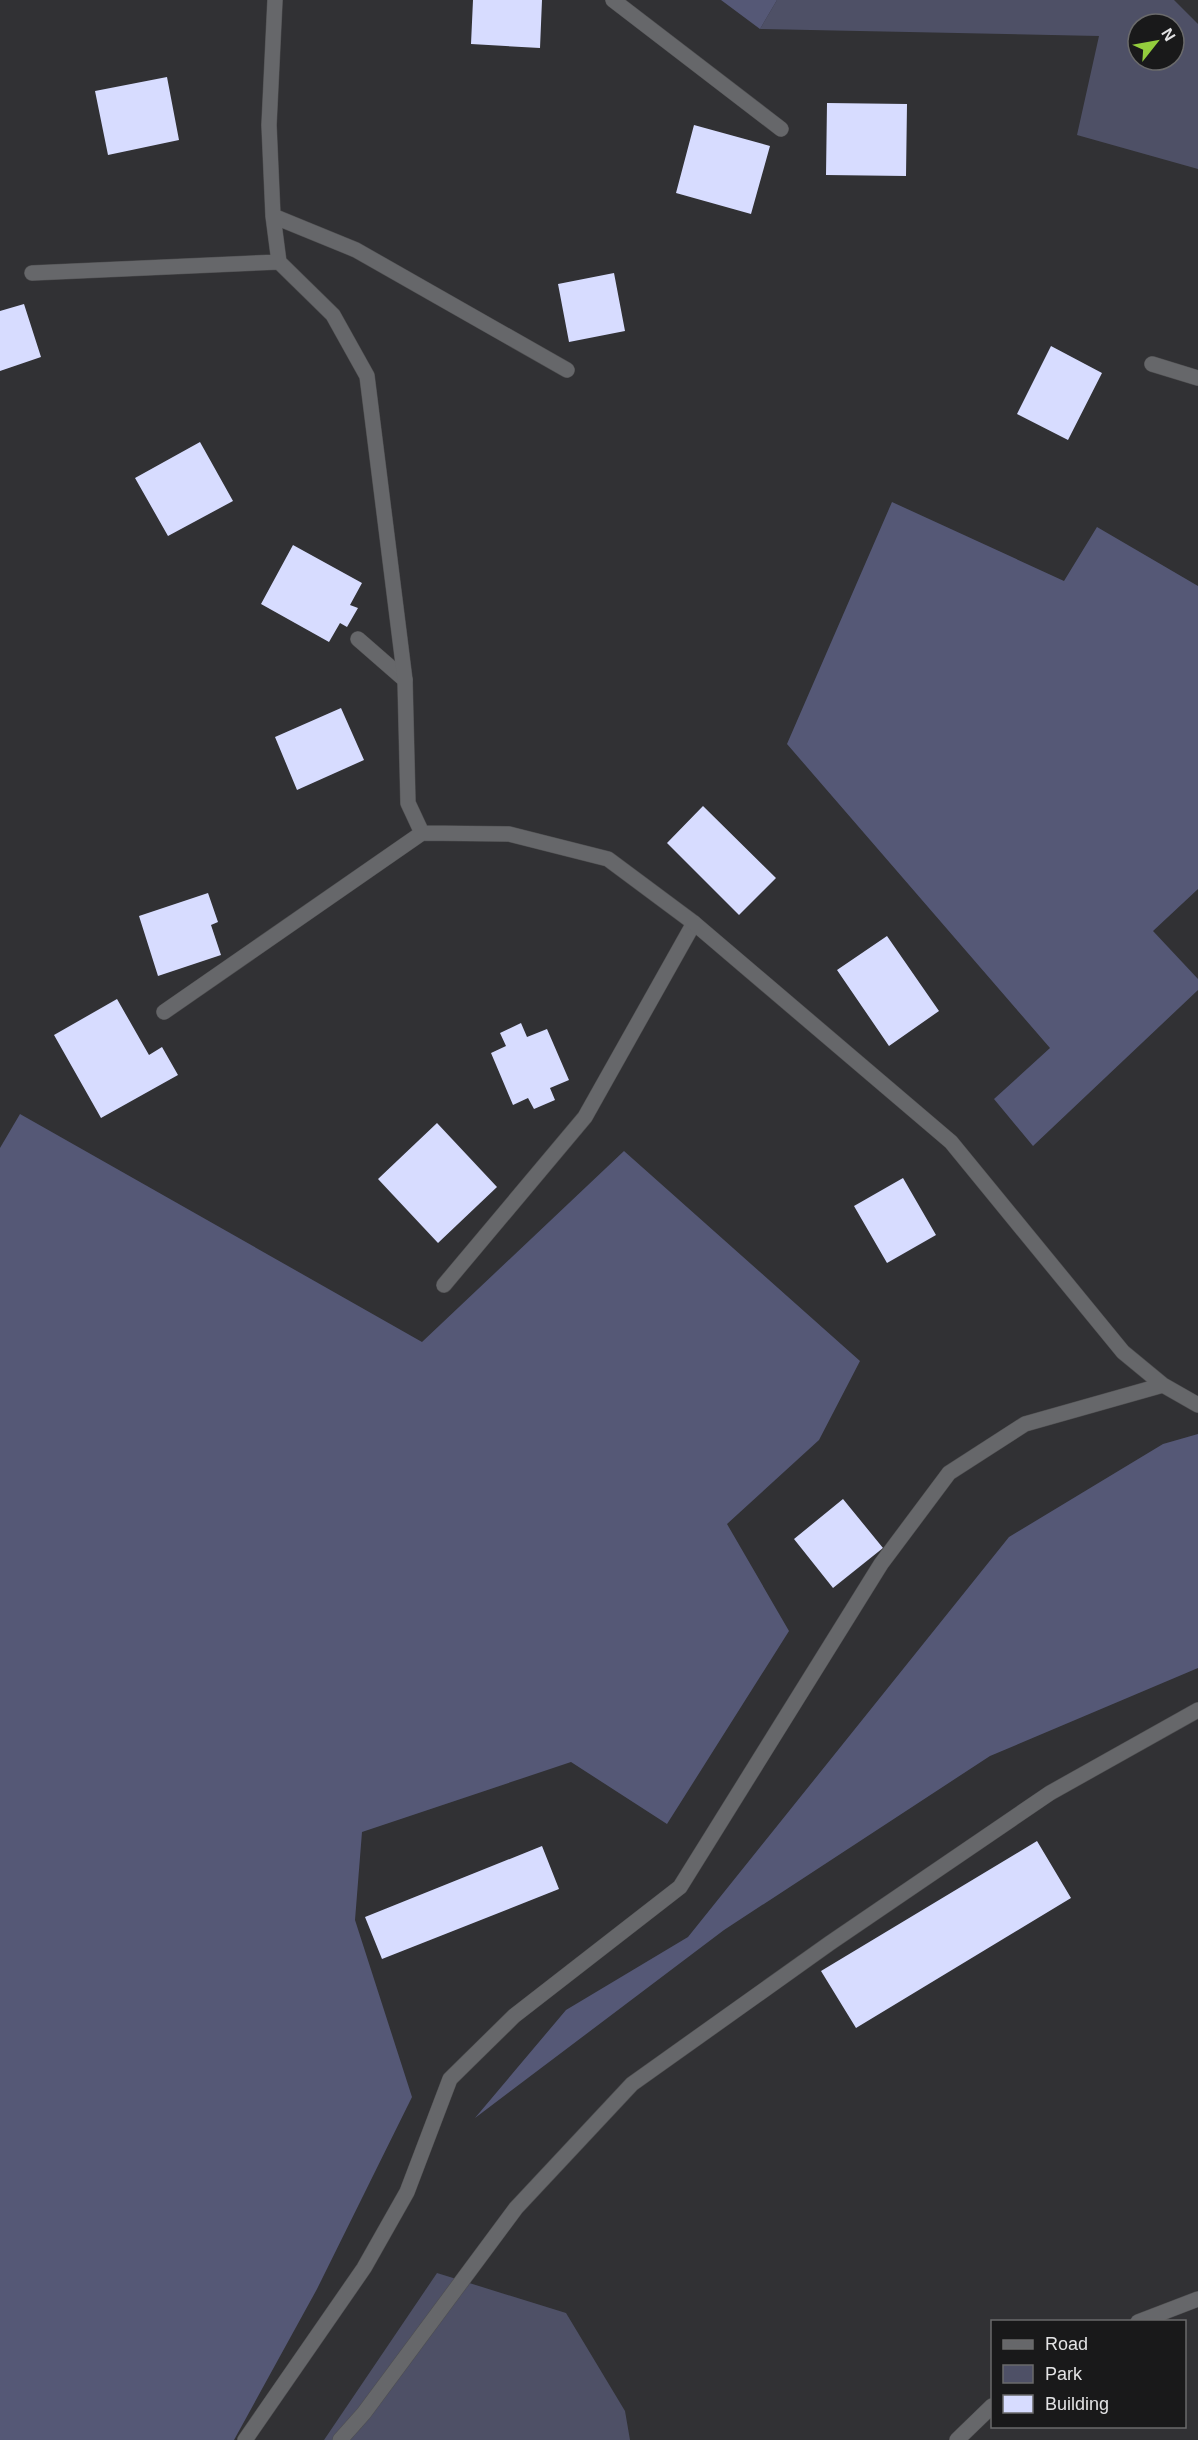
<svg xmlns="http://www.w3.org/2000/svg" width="1198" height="2440" font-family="Arial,sans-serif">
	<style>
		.green { fill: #4e5066; fill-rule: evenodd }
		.forest { fill: #555876 }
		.building { fill: #d7dcff }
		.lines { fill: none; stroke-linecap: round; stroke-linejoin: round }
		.lane-casing { stroke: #4e4e50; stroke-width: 16 }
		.street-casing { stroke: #4e4e50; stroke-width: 16 }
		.lane { stroke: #66676a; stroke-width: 15 }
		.street { stroke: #66676a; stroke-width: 15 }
	</style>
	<rect width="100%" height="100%" fill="#313134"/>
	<path class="green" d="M777,0H1174L1198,24V169L1077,135L1099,36L760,29ZM1138,24H1174V60H1138Z
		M437,2273L566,2313L625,2411L630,2440H324Z"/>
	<path class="forest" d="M721,0H777L760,29Z
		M892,502L1064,581L1097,527L1198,586V889L1153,931L1198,979V990L1033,1146L994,1099L1050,1048L787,744Z
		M20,1114L422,1342L624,1151L860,1361L819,1440L727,1524L789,1631L667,1824L571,1762L362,1832L355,1920L412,2097L317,2289L234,2440H0V1148Z
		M1198,1434V1668L990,1756L724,1930L475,2118L566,2010L688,1937L1009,1537L1163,1444Z"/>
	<path class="building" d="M473,0H542L540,48L471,44Z
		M167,77L179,140L108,155L95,91Z
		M827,103L907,104L906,176L826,175Z
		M694,125L770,146L751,214L676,193Z
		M614,273L625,331L569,342L558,284Z
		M24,304L41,357L0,371V311Z
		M1051,346L1102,373L1068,440L1017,414Z
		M200,442L233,501L168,536L135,478Z
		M293,545L362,583L350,605L358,608L347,627L340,623L329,642L261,604Z
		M341,708L364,760L297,790L275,737Z
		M703,806L776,878L739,915L667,843Z
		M208,893L218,922L211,925L221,955L158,976L139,916Z
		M887,936L939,1011L889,1046L837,970Z
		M117,999L149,1055L162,1047L178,1075L101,1118L54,1035Z
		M521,1023L527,1037L547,1029L569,1080L550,1088L555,1100L534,1109L528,1098L513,1105L491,1053L506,1046L500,1033Z
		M437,1123L497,1187L438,1243L378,1179Z
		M903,1178L936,1235L887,1263L854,1206Z
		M843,1499L883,1548L833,1588L794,1539Z
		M1037,1841L1071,1898L856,2028L821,1971Z
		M542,1846L559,1889L382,1959L365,1917Z"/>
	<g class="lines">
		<g class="lane-casing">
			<path id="lane" d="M358,639L405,680
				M444,1285L585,1117L694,923
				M1138,2322L1198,2299
				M957,2440L992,2406"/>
		</g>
		<g class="street-casing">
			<path id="street" d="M275,0L269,125L273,216L356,250L567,370
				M613,0L781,129
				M273,216L279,262L333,315L367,376L405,680L408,803L422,833
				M32,273L279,262
				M1152,364L1198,378
				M164,1012L422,833L509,834L608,859L694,923L951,1142L1123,1352L1163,1385L1198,1405
				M245,2440L364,2268L407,2192L450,2079L514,2016L680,1887L881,1564L949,1473L1025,1424L1163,1385
				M340,2440L364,2413L516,2208L632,2084L830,1943L1050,1793L1198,1710"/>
		</g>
		<use href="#lane" class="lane"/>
		<use href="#street" class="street"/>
	</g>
	<rect x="991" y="2320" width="195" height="108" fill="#19191a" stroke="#6a6a6b" stroke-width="1.5"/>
	<rect x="1003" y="2340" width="30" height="9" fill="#66676a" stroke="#6a6a6b" stroke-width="1.5"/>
	<text x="1045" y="2350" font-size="18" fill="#e3e3e5">Road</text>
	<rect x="1003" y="2365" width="30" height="18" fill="#4e5066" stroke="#6a6a6b" stroke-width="1.5"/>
	<text x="1045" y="2380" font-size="18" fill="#e3e3e5">Park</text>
	<rect x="1003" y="2395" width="30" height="18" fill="#d7dcff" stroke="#6a6a6b" stroke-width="1.5"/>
	<text x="1045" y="2410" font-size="18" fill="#e3e3e5">Building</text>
	<g transform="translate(1156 42) rotate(59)"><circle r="28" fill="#19191a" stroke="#6a6a6b" stroke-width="1.5"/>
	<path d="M0-4.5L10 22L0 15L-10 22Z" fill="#93cd3d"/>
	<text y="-9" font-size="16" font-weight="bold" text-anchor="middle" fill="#e3e3e5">N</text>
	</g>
</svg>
